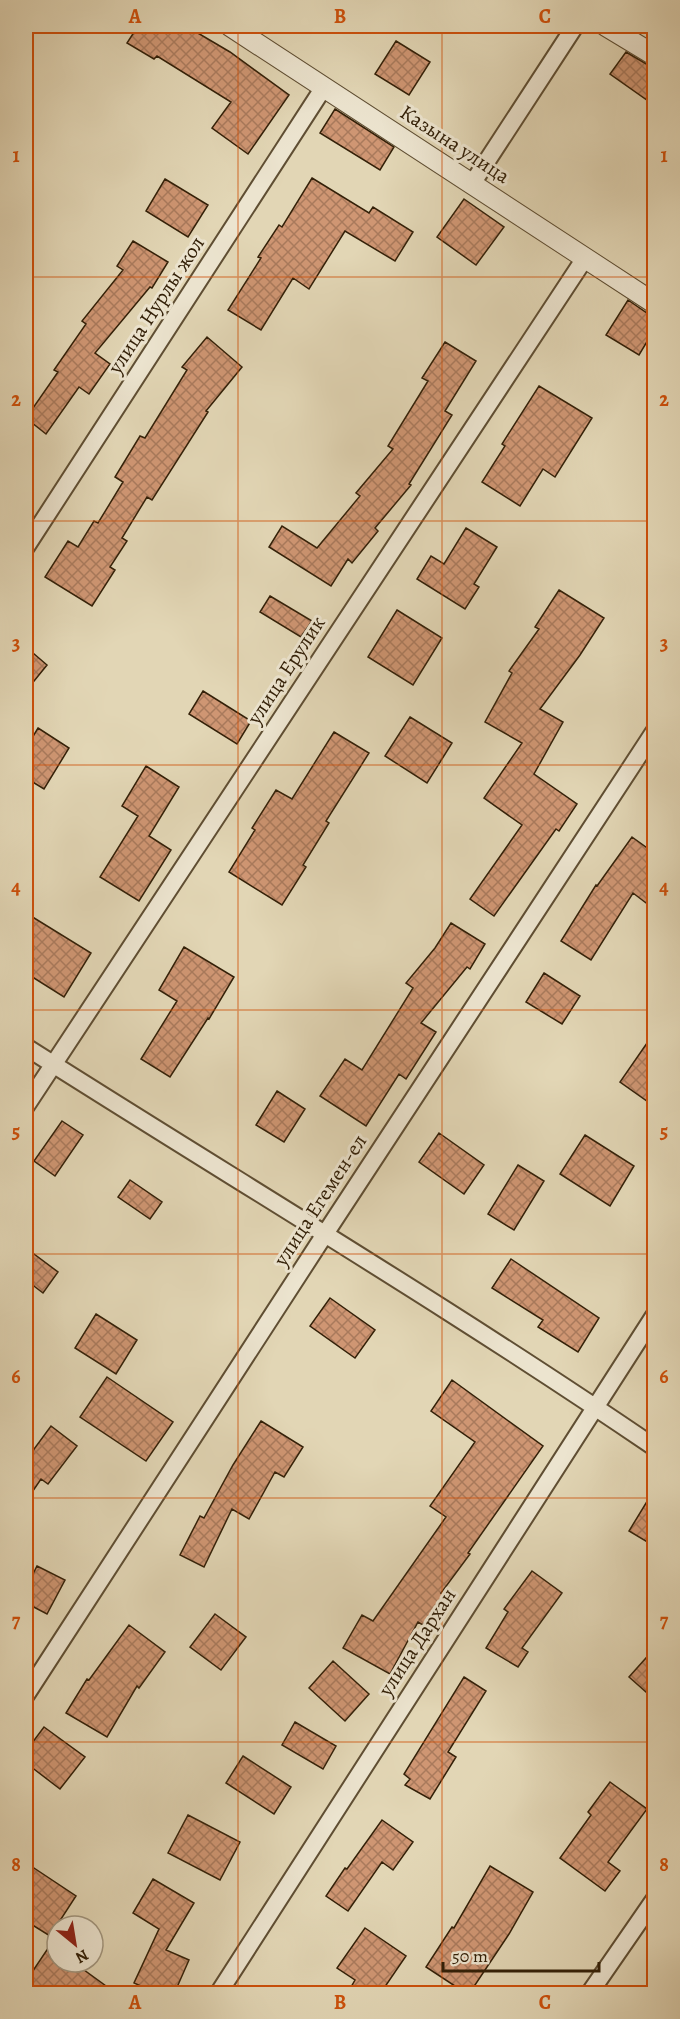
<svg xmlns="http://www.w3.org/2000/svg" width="680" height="2019" font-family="Alegreya,serif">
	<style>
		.building { fill: url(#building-cross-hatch); stroke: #332008; stroke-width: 1.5 }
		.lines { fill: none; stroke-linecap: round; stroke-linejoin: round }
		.minor-casing { stroke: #5f4e33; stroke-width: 20 }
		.tertiary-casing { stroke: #5f4e33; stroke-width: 22 }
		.minor { stroke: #ece4cf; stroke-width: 16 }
		.tertiary { stroke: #ece4cf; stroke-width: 20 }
		.grid { fill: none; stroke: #cd500b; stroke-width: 1.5; stroke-opacity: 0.55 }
		.labels { text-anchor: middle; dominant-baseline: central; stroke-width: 6; stroke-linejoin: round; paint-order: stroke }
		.street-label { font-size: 21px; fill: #332008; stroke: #ece4cf }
		.neatline { fill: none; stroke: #cd500b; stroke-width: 2 }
		.grid-label { font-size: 20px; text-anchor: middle; font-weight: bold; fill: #cd500b }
	</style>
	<defs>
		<pattern id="building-cross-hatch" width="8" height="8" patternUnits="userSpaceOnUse" patternTransform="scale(1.5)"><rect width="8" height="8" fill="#cf9673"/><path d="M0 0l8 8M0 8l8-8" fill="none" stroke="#a97a5c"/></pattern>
	</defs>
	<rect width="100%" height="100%" fill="#e2d6b5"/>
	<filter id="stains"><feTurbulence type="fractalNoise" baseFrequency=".00333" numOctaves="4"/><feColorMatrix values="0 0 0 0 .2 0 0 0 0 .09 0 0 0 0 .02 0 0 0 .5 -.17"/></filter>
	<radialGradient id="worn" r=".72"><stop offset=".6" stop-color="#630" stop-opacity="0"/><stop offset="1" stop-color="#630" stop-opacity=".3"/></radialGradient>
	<path class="building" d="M138,26H166L176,32L180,26H186L230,52L289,95L248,154L212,128L231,102L157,56L154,59L127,43Z
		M396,41L430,62L409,95L375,74Z
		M626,52L648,65L654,67V105L610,74Z
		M335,109L394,147L380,170L320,133Z
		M312,178L369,213L373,207L413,232L395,261L345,231L309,289L293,278L261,330L228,310L261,258L258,257L279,225L282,227Z
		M165,179L208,205L188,237L146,211Z
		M464,199L504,227L476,265L437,237Z
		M133,241L168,262L152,288L150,287L95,353L110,364L89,394L79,387L46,434L26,418L58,372L54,370L86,324L82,321L123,270L117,266Z
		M628,300L647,313L654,315V330L639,355L606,335Z
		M207,337L242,367L206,411L208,412L152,500L147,497L122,538L127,541L110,567L115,570L92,606L45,577L68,541L78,547L94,521L98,523L123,482L115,477L140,436L145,438L187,370L182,367Z
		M445,342L476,361L445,411L452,415L409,484L411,485L375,528L378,531L352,563L348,559L331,586L269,547L282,526L317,548L360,496L356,493L393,449L388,446L428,381L422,378Z
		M539,386L592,418L555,477L543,469L520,506L482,482L505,446L502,444Z
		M466,528L497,547L474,584L479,587L465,609L417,579L431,556L444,564Z
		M559,590L604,618L580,655L540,709L563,722L534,774L577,804L559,831L556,829L494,916L470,899L522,825L484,798L522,743L485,722L512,673L509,671L539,629L535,627Z
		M270,596L312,621L301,637L260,612Z
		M397,610L442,638L413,685L368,657Z
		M26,647L47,665L26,691Z
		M203,691L251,721L237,744L189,714Z
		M410,717L452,743L427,783L385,756Z
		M38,728L69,748L44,789L26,778V748Z
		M334,732L369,753L326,821L329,823L303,865L306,867L282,905L229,872L255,830L252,828L276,790L292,799Z
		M146,766L179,787L149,836L171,850L139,901L100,877L138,816L122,806Z
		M632,837L654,853V909L633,893L591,960L561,941L596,885L597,886Z
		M26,913L91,953L64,997L26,973Z
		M451,923L485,944L470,969L467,967L421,1023L436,1032L406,1079L399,1074L366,1126L320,1096L345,1059L362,1070L413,988L406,983L435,948Z
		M184,947L234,977L209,1019L208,1018L170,1077L141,1059L177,1001L159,990Z
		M544,973L580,996L562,1024L526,1002Z
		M654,1033V1106L620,1082Z
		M277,1091L305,1109L284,1142L256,1125Z
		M62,1121L83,1135L55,1176L34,1161Z
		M439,1133L484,1165L464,1194L419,1162Z
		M585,1135L634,1166L610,1206L560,1174Z
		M518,1165L544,1181L514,1230L488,1214Z
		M130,1180L162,1202L150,1219L118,1197Z
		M26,1248L58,1272L43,1293L26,1280Z
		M511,1259L599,1318L578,1352L538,1327L543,1320L492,1288Z
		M330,1298L375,1330L355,1358L310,1326Z
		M96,1314L137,1340L116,1374L75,1348Z
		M107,1377L173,1422L146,1461L80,1417Z
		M452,1380L543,1446L468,1553L470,1554L441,1593L444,1594L423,1625L418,1622L390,1674L343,1648L362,1615L373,1621L446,1517L430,1506L475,1442L431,1411Z
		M261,1421L303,1447L284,1477L275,1472L249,1519L232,1509L204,1567L180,1555L200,1516L204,1518L233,1465Z
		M51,1426L77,1446L48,1484L41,1479L26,1501V1460Z
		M654,1490V1546L629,1531Z
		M37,1566L65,1580L47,1614L26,1603V1588Z
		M532,1571L562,1593L522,1648L528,1652L518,1667L486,1648L508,1612L504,1609Z
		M215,1614L246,1637L221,1670L190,1647Z
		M129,1625L165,1652L139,1688L137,1686L107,1737L66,1713L87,1679L89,1680Z
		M654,1649V1699L629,1677Z
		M333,1661L369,1694L345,1721L309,1688Z
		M464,1677L486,1691L448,1752L456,1757L430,1799L405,1785L410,1779L404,1774Z
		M295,1722L336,1746L323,1769L282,1745Z
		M44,1727L85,1757L60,1789L26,1763V1751Z
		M243,1756L291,1787L274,1814L226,1783Z
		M610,1782L647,1809L608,1862L620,1871L605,1891L560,1858L591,1815L588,1812Z
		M188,1815L240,1842L220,1880L168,1853Z
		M382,1820L413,1842L393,1870L382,1862L348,1911L326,1896L345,1868L347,1869Z
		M490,1866L533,1892L509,1934L469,1994H467L426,1967L452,1927L454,1928Z
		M34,1868L76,1896L50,1936L26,1921V1882Z
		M153,1879L194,1903L166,1950L189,1960L174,1994H158L134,1983L159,1929L133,1913Z
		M365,1928L406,1956L380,1994H347L355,1980L337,1968Z
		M57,1935V1962H73L117,1994H43L26,1981Z"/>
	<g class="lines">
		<g class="minor-casing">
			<path id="minor" d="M472,184L575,26
				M26,547L324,87
				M26,1047C235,1180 449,1307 654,1447
				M26,1106L585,258
				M26,1695L325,1234L654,732
				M218,1994L654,1316
				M589,1994L654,1900"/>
		</g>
		<g class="tertiary-casing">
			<path id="tertiary" d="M230,26L654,303
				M606,26L654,55"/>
		</g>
		<use href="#minor" class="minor"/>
		<use href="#tertiary" class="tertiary"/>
	</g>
	<path class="grid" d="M238,26V1994M442,26V1994M26,277H654M26,521H654M26,765H654M26,1010H654M26,1254H654M26,1498H654M26,1742H654"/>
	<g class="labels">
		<g class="street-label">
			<text transform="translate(455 144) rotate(33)">Казына улица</text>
			<text transform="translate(156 305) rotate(-57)">улица Нурлы жол</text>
			<text transform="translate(286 670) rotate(-57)">улица Ерулик</text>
			<text transform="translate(320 1200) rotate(-57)">улица Егемен-ел</text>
			<text transform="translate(417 1642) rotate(-57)">улица Дархан</text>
		</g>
	</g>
	<rect width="680" height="2019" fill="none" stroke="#e2d6b5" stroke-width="66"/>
	<g transform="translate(75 1944) rotate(150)"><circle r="28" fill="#ece4cf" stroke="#a2967f" stroke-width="1.5"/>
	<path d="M0-4.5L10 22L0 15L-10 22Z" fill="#8f2418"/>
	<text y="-9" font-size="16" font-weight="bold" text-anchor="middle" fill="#332008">N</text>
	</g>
	<path d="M443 1962v9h156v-9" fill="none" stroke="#332008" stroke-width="3"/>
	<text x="452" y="1962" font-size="18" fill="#332008" stroke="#ece4cf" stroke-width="4.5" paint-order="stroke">50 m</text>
	<rect x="33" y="33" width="614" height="1953" class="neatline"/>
	<g class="grid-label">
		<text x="135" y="23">A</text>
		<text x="340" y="23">B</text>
		<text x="545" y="23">C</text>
		<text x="16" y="162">1</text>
		<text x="664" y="162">1</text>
		<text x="16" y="406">2</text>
		<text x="664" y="406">2</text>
		<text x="16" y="650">3</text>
		<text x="664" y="650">3</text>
		<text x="16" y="894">4</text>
		<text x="664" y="894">4</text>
		<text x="16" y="1138">5</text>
		<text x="664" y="1138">5</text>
		<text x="16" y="1383">6</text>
		<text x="664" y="1383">6</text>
		<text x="16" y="1627">7</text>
		<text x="664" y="1627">7</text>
		<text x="16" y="1871">8</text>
		<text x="664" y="1871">8</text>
		<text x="135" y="2009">A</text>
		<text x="340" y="2009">B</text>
		<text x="545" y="2009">C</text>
	</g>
	<rect width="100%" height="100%" filter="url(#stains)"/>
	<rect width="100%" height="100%" fill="url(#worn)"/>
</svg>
